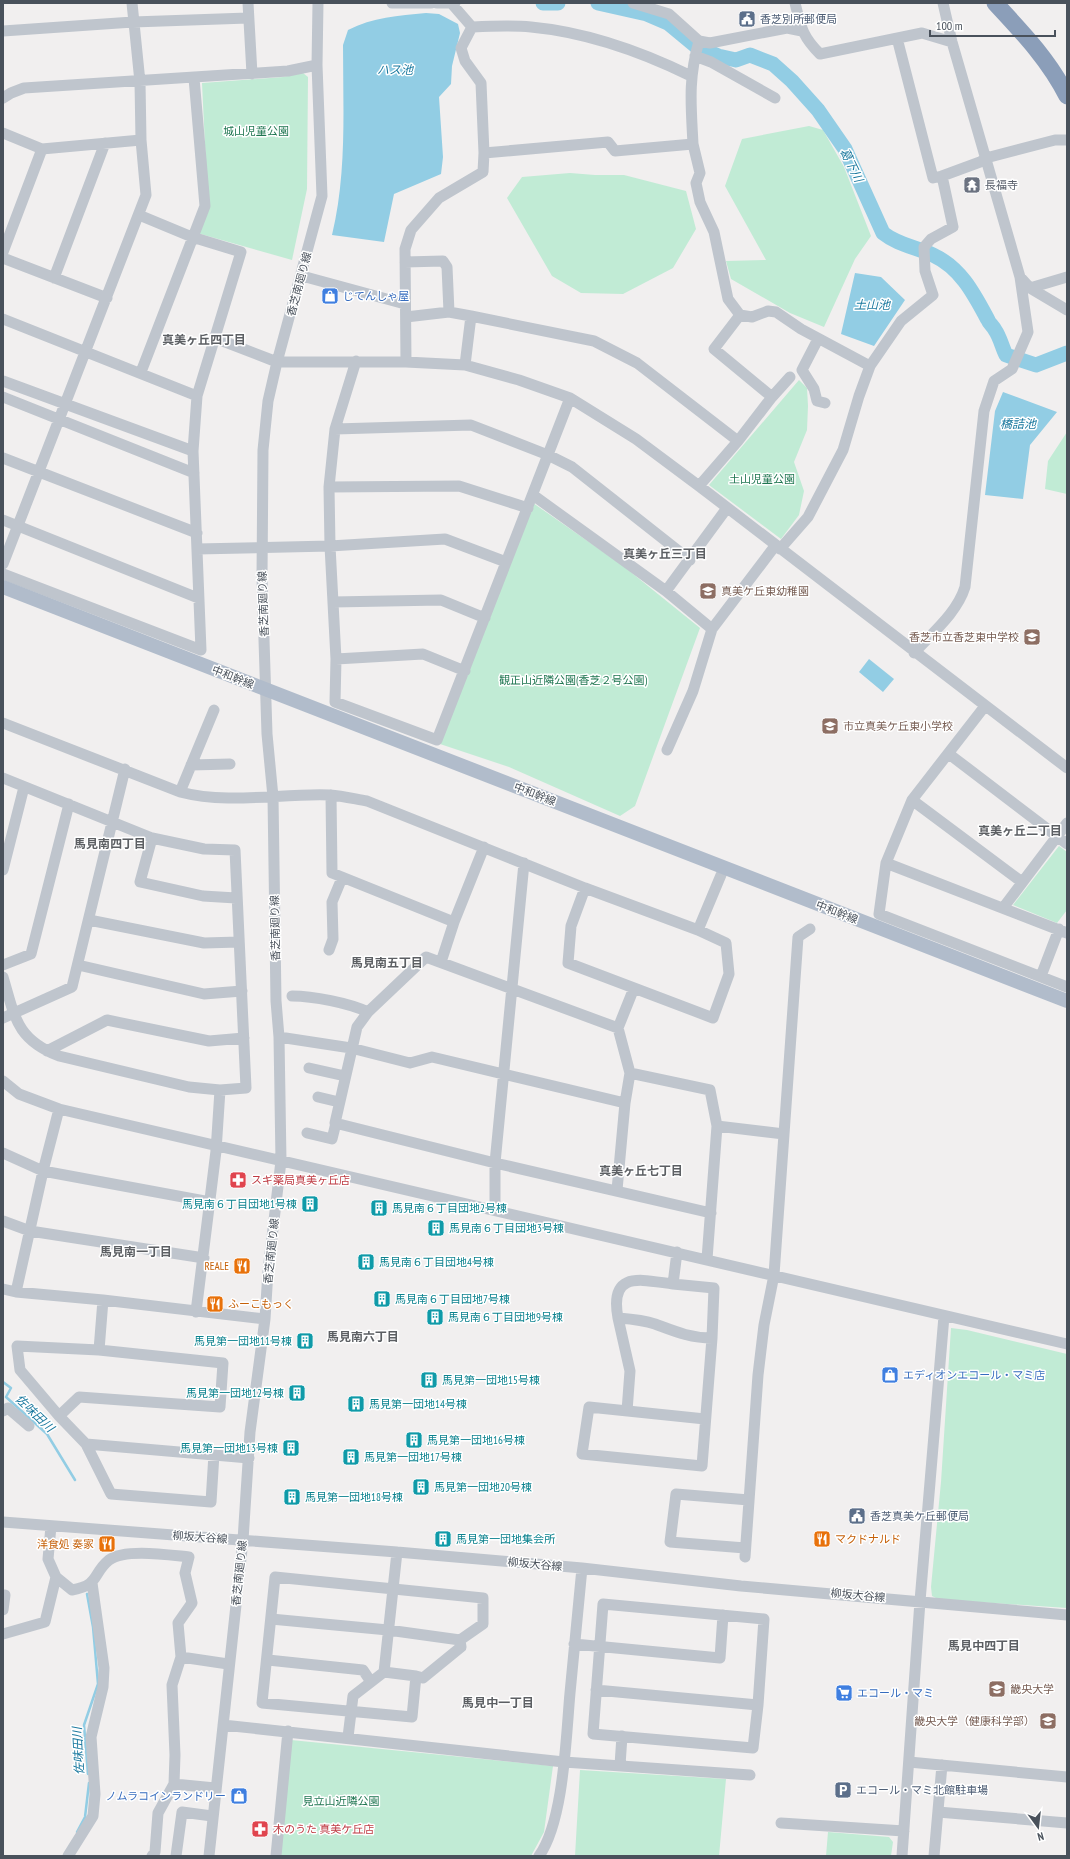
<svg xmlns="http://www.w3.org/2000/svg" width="1070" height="1859" font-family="'PT Sans Narrow','Noto Sans JP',sans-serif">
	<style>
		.green { fill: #c1ebd5 }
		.water { fill: #92cde4 }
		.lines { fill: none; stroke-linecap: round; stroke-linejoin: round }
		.stream { stroke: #92cde4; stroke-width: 2.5 }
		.river { stroke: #92cde4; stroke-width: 15 }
		.minor { stroke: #bfc5cd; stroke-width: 11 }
		.major { stroke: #b1bccb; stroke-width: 14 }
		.highway { stroke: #8b9eb9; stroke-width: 17 }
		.labels { text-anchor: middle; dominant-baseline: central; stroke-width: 3; stroke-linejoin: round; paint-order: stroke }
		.service-label { font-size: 11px; fill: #4e5e75; stroke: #fff; text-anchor: start }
		.park-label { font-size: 11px; fill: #1f7651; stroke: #fff }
		.worship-label { font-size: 11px; fill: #5b616d; stroke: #fff; text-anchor: start }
		.street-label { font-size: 11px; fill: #49515b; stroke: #fff }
		.shop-label { font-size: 11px; fill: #366cbe; stroke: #fff; text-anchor: start }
		.education-label { font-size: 11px; fill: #785e54; stroke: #fff; text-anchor: start }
		.health-label { font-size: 11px; fill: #be3a42; stroke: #fff; text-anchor: start }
		.culture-label { font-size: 11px; fill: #0d838f; stroke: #fff; text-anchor: start }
		.food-label { font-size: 11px; fill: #c56008; stroke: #fff; text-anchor: end }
		.water-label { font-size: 12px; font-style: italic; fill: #19789e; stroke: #fff }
		.neighbourhood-label { font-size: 12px; font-weight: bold; fill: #5c5f63; stroke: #fff }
	</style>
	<rect width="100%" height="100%" fill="#f1efef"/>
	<path class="green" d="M303,73L308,77L307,189L292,260L197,233L208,207L202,83L283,77Z
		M809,126L823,130L844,167L871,236L855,259L824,327L790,313L731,279L726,261L766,260L725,186L742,139Z
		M570,173L595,175H624L686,191L696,229L673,268L623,294L581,293L552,276L507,198L522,177Z
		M799,380L807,388L808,406L807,430L794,462L804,491L799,515L781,539L709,485Z
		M1067,432V494L1045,489L1048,461Z
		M533,503L622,565L700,628L635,806L620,816L509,767L440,744Z
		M1059,846L1067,852V910L1057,923L1013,905Z
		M951,1328L967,1330L1067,1354V1608L948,1600L936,1598L932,1596L931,1587L941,1482Z
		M291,1740L553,1766L544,1832L531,1856H279Z
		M580,1770L726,1779L719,1856H575Z
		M828,1832L889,1837L893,1842L891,1856H826Z"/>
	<path class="water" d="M426,13L439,14L458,24L460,33L452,66L451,84L439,97L443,157L441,174L394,194L384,242L332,235C347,173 343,108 343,45L348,30C373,17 398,16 426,13Z
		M855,273L881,277L905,300L874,346L841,334Z
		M1003,392L1057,412L1030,445L1023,499L985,495L995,411Z
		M869,659L894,679L883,692L859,672Z"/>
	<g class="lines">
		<path class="stream" d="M3,1382L11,1388L6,1397L47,1434L75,1480
			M87,1594L93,1627L98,1684L84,1725L88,1774
			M77,1832L85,1817L89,1783"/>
		<path class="river" d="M543,3H558
			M598,3L647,14L668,23L697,47L718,56L736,60L750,55L773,64L792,81L818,110L845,149L883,233C898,245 916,247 933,255C961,268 974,294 988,320C989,323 993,326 995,330C1000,337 1002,347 1006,355L1036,365L1067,353"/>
		<path class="minor" d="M248,3L252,74
			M392,3H431
			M437,3H455
			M633,3L669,14L699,41L710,43L787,28L802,31
			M795,3C801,27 802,36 820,54L922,33L952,42
			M943,3L952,42L1020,277L1030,288L1067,310
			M452,4L472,27
			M472,27C492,26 511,25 531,27C585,32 642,52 691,76
			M3,31L133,22L248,18
			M897,38L933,178L942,176
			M695,56L711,62L775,98
			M3,98L11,93L24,88L288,71L317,65
			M3,133L42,149L3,252
			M693,144L700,173L696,183L700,202L714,232L728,299L740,315
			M42,149L141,140
			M484,153L608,142L615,151L693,144C691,105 688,79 699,41
			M3,258L107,298
			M405,262L443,261L447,267L449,312
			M302,276L405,304
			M54,278L105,143
			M1030,288L1067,277
			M406,317L449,312L471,316
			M3,319L197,396L241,252L192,237L139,215
			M215,338L277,362H406L465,365L519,380L570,398L636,439L699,486L1067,768
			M818,339L802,370L814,389L817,401L825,403
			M356,361L335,429L329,487L330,546L336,659L335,702L437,740L570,398
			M406,362L405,249L411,230L439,198L483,172L484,153L481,83L465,61L461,48L472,27
			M465,365L471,316L594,341L637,363L738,441L699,486
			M141,372L205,206L194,78
			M3,381L193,451L201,650L3,574
			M3,397L194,473
			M772,397L714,349L740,315L752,317L768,311L776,312L801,329L870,366
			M335,429L471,425L548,455L572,467L690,560
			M738,441L772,397L790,377
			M193,451L197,396
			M3,458L197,533
			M329,487L459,486L528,508
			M533,495L666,591L712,629
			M3,520L198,598
			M197,549L330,546L445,539L506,562
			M780,549L808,517L843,450L859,396L870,366L901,321L933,295L925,271L924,247L931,239L953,227L942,176L980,162L986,158L1055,140H1067
			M3,564L146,195L141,140L140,82L132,3
			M666,591L727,508
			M333,602L441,600L485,618
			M914,653C932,633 957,613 965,587L984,411L994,381L1012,369L1028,332L1020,277
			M336,659L423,654L465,671
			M985,706L912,800L886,863L879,914L1067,987
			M3,723L180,792C230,805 280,793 330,795C342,796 355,799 367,801L585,888L698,930L726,943L729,974L713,1018L568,963L571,926L585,888
			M667,750L693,691L712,629L775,546
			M949,754L1067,844
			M191,765L230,764
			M3,778L152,838L204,849L235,850L246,1088L220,1090L189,1087L59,1056C16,1039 15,1017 3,977
			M180,792L214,710
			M331,795L332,873L454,922L484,847
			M912,800L1022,882
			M152,838L140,882L203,896L236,898
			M886,863L1067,933
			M3,870L24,787
			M1003,908L1067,823
			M89,920L204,943L239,942
			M698,930L721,875
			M329,950L333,939L332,902L342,878
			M441,962L454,922
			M3,965L31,954L69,804
			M78,965L204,994L242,991
			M1041,976L1059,929
			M292,996C313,996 349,1003 368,1012
			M3,1018L72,987L125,769
			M618,1028L634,988
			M279,1037L351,1048L410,1063L432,1057L625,1103
			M47,1051L107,1020L209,1041L244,1038
			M309,1068L345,1076
			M630,1073L710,1090L717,1126L707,1259
			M3,1081L19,1094L59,1109L1067,1344
			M318,1097L339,1102
			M717,1126L784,1134
			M307,1133L332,1139L336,1123
			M3,1153L43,1171L210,1202
			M617,1190L625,1103L630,1073L618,1028L426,957L368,1012L357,1027L335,1123L495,1163L711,1213
			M495,1210V1163L524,863
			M3,1221L30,1231L204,1258
			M673,1284C641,1280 609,1270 618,1318C630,1319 643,1320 655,1324C674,1331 690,1338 712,1338L714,1288L673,1284L677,1252
			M3,1289L16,1292L103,1300L265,1319
			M16,1292L43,1171L59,1109
			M196,1312L216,1151L220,1090
			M618,1318L630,1371L627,1411
			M99,1350L103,1300
			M3,1411L8,1408L29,1426
			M59,1416L79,1397L220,1407L223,1363L99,1350L17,1346L20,1370L59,1416L86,1444L111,1494L211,1502L214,1454
			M705,1419L589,1407L582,1454L702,1466L712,1338
			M86,1444L249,1458
			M3,1522L397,1552L582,1568L741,1586L1067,1615
			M51,1526L48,1559L56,1577L72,1590C100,1585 92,1574 109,1560C125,1548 169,1555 189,1557L185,1573L192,1603L178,1623L181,1657L172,1685L175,1755L174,1784
			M745,1548L670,1542L676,1494L749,1500
			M745,1557L758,1375L764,1325L774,1275L798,937L810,929
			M275,1577L483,1598V1624L460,1640L461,1647L423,1678L416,1676L412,1717L262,1703Z
			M3,1595H5L3,1610
			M603,1604L764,1619L758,1705L753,1748L593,1734Z
			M271,1619L388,1630L460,1640
			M3,1634L45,1622L56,1577
			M574,1644L720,1658L723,1615
			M181,1657L228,1664
			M268,1660L363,1670L371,1682
			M384,1672L416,1676
			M596,1690L758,1705
			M223,1725L564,1762L750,1775
			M348,1737L353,1696L384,1672L397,1552
			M909,1762L1067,1777
			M620,1765L622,1736
			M938,1812L1067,1823
			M781,1823L904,1831
			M68,1856L93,1816L95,1794L91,1737L103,1687L104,1668L92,1583
			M152,1856L155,1852L158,1813L174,1784L215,1788
			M176,1856L182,1812L212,1816
			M209,1856L243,1540L250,1432L265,1319L268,1271L281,1161L279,1037L276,1001L273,797L267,734L262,577L263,450L268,401L277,362L322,196L317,65L318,3
			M276,1856L288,1731
			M539,1856C564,1821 566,1736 570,1693C574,1651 578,1610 582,1568
			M902,1856L920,1601L944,1316
			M934,1856L942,1765"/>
		<path class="major" d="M3,587L1067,1001"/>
		<path class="highway" d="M995,3C1022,32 1049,60 1067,96"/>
	</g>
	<defs>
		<g id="civic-square" transform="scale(0.9)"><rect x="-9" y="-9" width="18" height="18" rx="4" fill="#5c6f8a" stroke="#fff"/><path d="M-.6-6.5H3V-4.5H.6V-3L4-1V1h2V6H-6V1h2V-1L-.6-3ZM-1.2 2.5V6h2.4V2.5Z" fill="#fff"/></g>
		<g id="temple-square" transform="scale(0.9)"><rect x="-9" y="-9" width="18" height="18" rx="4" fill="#6b7280" stroke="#fff"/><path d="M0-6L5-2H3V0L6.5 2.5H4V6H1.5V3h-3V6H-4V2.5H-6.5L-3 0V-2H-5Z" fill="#fff"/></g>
		<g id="shop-square" transform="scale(0.9)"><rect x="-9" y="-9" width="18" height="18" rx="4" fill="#3f7fe0" stroke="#fff"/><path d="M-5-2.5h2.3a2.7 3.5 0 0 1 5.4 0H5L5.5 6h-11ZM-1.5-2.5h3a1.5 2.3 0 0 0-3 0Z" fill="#fff"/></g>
		<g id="school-square" transform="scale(0.9)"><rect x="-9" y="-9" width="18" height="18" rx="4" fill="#8d6e63" stroke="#fff"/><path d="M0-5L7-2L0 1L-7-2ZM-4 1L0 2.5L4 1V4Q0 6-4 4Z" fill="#fff"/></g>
		<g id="pharmacy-square" transform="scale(0.9)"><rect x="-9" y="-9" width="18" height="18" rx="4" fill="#e0444e" stroke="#fff"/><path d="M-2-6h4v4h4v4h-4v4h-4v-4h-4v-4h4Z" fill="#fff"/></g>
		<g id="building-square" transform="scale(0.9)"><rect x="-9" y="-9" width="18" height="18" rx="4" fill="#0f9aa8" stroke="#fff"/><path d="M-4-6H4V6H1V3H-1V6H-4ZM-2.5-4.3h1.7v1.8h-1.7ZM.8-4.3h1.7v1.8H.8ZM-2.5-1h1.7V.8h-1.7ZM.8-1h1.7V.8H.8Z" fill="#fff"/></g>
		<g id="restaurant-square" transform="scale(0.9)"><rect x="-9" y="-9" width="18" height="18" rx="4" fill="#e8710a" stroke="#fff"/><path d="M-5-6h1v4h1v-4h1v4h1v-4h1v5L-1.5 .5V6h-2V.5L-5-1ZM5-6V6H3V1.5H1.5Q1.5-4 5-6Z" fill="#fff"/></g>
		<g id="university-square" transform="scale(0.9)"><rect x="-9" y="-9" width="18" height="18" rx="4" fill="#8d6e63" stroke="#fff"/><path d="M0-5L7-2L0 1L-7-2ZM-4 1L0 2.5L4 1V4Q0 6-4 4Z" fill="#fff"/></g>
		<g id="supermarket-square" transform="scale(0.9)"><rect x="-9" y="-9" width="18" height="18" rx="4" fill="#3f7fe0" stroke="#fff"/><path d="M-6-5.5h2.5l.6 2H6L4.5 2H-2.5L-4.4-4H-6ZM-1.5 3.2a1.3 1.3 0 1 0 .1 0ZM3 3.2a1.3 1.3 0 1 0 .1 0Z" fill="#fff"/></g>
		<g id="parking-square" transform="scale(0.9)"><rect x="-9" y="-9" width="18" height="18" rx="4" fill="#5c6f8a" stroke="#fff"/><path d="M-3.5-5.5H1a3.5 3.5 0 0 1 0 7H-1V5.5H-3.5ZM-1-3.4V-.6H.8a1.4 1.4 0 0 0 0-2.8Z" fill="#fff"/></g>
	</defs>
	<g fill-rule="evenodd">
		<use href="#civic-square" x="747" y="19"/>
		<use href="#temple-square" x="972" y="185"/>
		<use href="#shop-square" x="330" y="296"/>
		<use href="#school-square" x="708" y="591"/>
		<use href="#school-square" x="1032" y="637"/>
		<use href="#school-square" x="830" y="726"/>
		<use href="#pharmacy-square" x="238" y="1180"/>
		<use href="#building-square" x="310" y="1204"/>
		<use href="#building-square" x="379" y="1208"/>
		<use href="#building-square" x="436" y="1228"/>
		<use href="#building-square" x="366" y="1262"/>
		<use href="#restaurant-square" x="242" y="1266"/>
		<use href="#building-square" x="382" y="1299"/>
		<use href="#restaurant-square" x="215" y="1304"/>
		<use href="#building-square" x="435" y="1317"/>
		<use href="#building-square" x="305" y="1341"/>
		<use href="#shop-square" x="890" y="1375"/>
		<use href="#building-square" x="429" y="1380"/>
		<use href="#building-square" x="297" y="1393"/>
		<use href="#building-square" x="356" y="1404"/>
		<use href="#building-square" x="414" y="1440"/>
		<use href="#building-square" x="291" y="1448"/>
		<use href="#building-square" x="351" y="1457"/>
		<use href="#building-square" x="421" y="1487"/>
		<use href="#building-square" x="292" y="1497"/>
		<use href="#civic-square" x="857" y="1516"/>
		<use href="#building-square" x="443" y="1539"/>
		<use href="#restaurant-square" x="822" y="1539"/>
		<use href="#restaurant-square" x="107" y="1544"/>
		<use href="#university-square" x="997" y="1689"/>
		<use href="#supermarket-square" x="844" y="1693"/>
		<use href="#university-square" x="1048" y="1721"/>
		<use href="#parking-square" x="843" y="1790"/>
		<use href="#shop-square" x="239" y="1796"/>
		<use href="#pharmacy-square" x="260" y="1829"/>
	</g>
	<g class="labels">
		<g class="service-label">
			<text x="760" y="19">香芝別所郵便局</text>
			<text x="870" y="1516">香芝真美ケ丘郵便局</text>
			<text x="856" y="1790">エコール・マミ北館駐車場</text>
		</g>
		<g class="park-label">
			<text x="256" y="131">城山児童公園</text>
			<text x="762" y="479">土山児童公園</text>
			<text x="573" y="680">観正山近隣公園(香芝２号公園)</text>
			<text x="341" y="1801">見立山近隣公園</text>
		</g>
		<g class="worship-label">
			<text x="985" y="185">長福寺</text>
		</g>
		<g class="street-label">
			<text transform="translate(299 284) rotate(-75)">香芝南廻り線</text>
			<text transform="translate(263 604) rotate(-92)">香芝南廻り線</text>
			<text transform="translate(233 677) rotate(22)">中和幹線</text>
			<text transform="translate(535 794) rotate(21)">中和幹線</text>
			<text transform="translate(837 912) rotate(21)">中和幹線</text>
			<text transform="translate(275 928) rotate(-91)">香芝南廻り線</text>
			<text transform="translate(271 1251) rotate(-84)">香芝南廻り線</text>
			<text transform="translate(200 1537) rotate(4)">柳坂大谷線</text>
			<text transform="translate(535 1564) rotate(5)">柳坂大谷線</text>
			<text transform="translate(239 1573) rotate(-84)">香芝南廻り線</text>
			<text transform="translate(858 1595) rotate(5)">柳坂大谷線</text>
		</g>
		<g class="shop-label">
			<text x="343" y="296">じてんしゃ屋</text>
			<text x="903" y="1375">エディオンエコール・マミ店</text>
			<text x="857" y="1693">エコール・マミ</text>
			<text x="226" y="1796" text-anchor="end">ノムラコインランドリー</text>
		</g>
		<g class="education-label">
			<text x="721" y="591">真美ケ丘東幼稚園</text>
			<text x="1019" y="637" text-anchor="end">香芝市立香芝東中学校</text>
			<text x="843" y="726">市立真美ケ丘東小学校</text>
			<text x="1010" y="1689">畿央大学</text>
			<text x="1035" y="1721" text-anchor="end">畿央大学（健康科学部）</text>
		</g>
		<g class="health-label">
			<text x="251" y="1180">スギ薬局真美ヶ丘店</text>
			<text x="273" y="1829">木のうた 真美ケ丘店</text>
		</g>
		<g class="culture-label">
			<text x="297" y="1204" text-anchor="end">馬見南６丁目団地1号棟</text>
			<text x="392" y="1208">馬見南６丁目団地2号棟</text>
			<text x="449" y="1228">馬見南６丁目団地3号棟</text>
			<text x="379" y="1262">馬見南６丁目団地4号棟</text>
			<text x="395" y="1299">馬見南６丁目団地7号棟</text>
			<text x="448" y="1317">馬見南６丁目団地9号棟</text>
			<text x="292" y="1341" text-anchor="end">馬見第一団地11号棟</text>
			<text x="442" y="1380">馬見第一団地15号棟</text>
			<text x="284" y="1393" text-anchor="end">馬見第一団地12号棟</text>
			<text x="369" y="1404">馬見第一団地14号棟</text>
			<text x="427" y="1440">馬見第一団地16号棟</text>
			<text x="278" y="1448" text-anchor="end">馬見第一団地13号棟</text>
			<text x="364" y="1457">馬見第一団地17号棟</text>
			<text x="434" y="1487">馬見第一団地20号棟</text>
			<text x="305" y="1497">馬見第一団地18号棟</text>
			<text x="456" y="1539">馬見第一団地集会所</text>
		</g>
		<g class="food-label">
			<text x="229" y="1266">REALE</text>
			<text x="228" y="1304" text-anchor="start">ふーこもっく</text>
			<text x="835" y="1539" text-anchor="start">マクドナルド</text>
			<text x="94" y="1544">洋食処 奏家</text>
		</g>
		<g class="water-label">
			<text x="395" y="69">ハス池</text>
			<text transform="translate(852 165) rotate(64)">葛下川</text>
			<text x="872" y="304">土山池</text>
			<text x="1018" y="423">橋詰池</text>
			<text transform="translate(35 1413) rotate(44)">佐味田川</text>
			<text transform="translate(78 1751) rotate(-93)">佐味田川</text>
		</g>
		<g class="neighbourhood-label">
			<text x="204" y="339">真美ヶ丘四丁目</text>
			<text x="665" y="553">真美ヶ丘三丁目</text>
			<text x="1020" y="830">真美ヶ丘二丁目</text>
			<text x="110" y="843">馬見南四丁目</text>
			<text x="387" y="962">馬見南五丁目</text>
			<text x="641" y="1170">真美ヶ丘七丁目</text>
			<text x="136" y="1251">馬見南一丁目</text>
			<text x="363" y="1336">馬見南六丁目</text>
			<text x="984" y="1645">馬見中四丁目</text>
			<text x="498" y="1702">馬見中一丁目</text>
		</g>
	</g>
	<rect width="1070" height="1859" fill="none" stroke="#49515b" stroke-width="8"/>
	<g transform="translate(1038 1827) rotate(165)" stroke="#ffffff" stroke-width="3" paint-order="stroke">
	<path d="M0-3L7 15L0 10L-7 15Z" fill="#49515b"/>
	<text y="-6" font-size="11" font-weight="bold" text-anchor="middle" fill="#49515b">N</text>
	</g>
	<path d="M930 30v6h125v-6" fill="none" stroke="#49515b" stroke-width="2"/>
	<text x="936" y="30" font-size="12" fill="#49515b" stroke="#ffffff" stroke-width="3" paint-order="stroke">100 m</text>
</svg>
